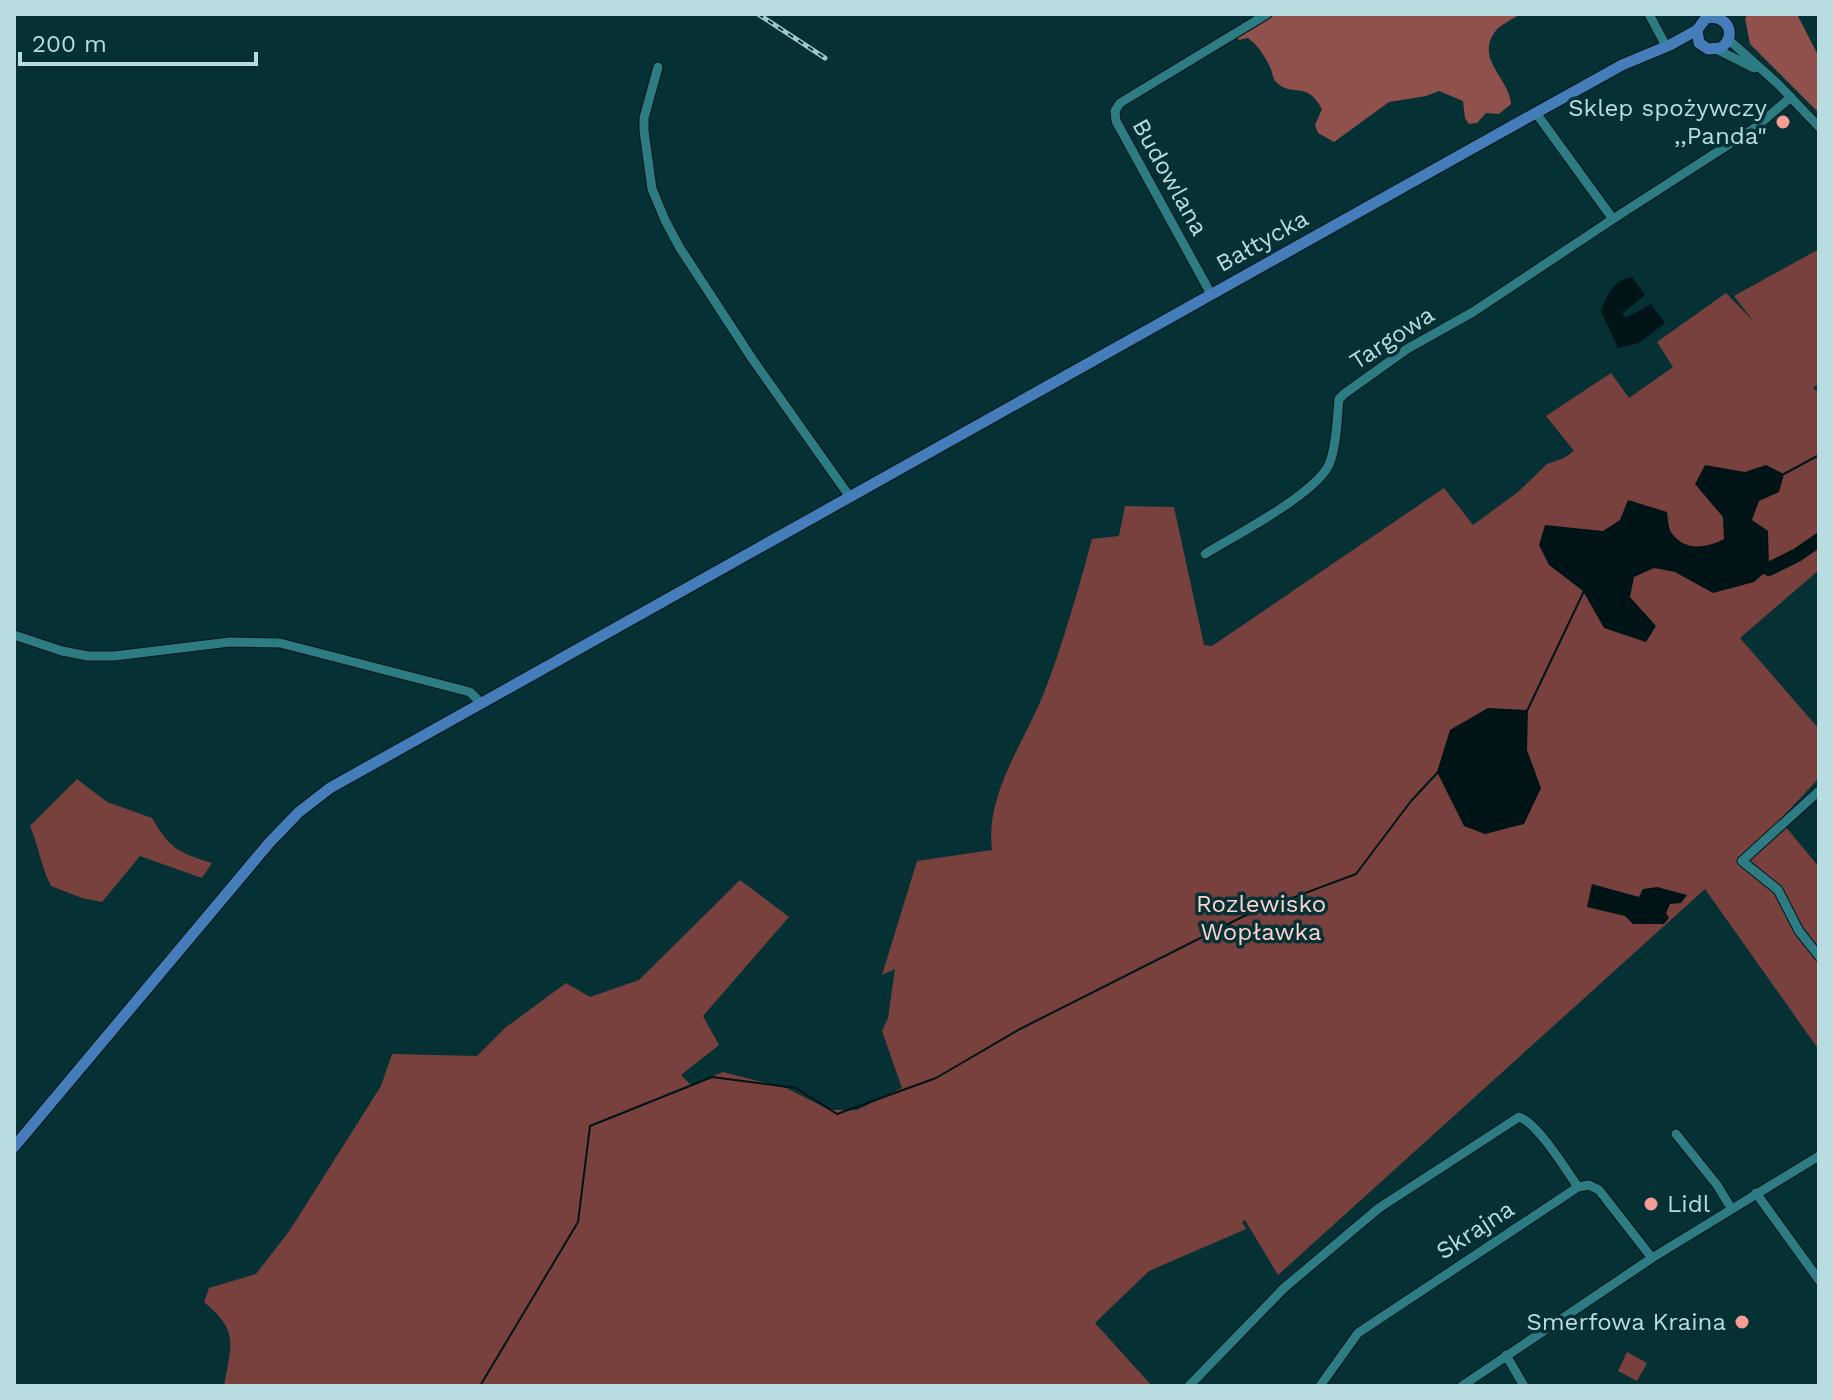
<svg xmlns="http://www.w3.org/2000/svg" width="1833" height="1400" font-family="'Work Sans',sans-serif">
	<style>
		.green { fill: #78413d }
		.forest { fill: #90504c }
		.water { fill: #001316 }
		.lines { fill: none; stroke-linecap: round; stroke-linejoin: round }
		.stream { stroke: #001316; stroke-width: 2 }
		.river { stroke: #001316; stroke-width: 14 }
		.minor-casing { stroke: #011719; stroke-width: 11 }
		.major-casing { stroke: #011719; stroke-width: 13 }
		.minor { stroke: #2d7c84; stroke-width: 9 }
		.major { stroke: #447db9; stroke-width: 11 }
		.rail-casing { stroke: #a3c8cc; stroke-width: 5 }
		.rail { stroke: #053135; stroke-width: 2; stroke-dasharray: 6; stroke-linecap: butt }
		.poi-dot { fill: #f59c95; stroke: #053135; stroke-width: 3 }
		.labels { text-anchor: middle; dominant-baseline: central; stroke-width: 7; stroke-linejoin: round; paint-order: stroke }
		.poi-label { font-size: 24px; fill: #b8dce0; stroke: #053135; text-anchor: end }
		.street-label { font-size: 24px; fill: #b8dce0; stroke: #053135 }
		.park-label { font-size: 24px; fill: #fcd2ce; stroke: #053135 }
	</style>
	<rect width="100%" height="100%" fill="#053135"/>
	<path class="green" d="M1819,249V385L1813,387L1819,394V570L1740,638L1819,729V778L1780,820L1819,867V1050L1705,889L1278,1275L1245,1220L1242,1222L1246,1229L1149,1271L1095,1323L1152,1386H224C231,1344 240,1332 204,1302L209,1288L256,1274L290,1230L381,1086L392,1054L477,1056L505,1028L566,983L590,997L639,980L740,880L789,917L703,1016L719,1045L681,1075L691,1085L723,1072L786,1088L830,1110H857L902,1088L882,1031L888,1018L895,969L882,975L917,861L992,850C985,794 1024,743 1044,693C1063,643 1078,591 1092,539L1119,536L1125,506L1174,507L1204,645L1212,646L1444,488L1473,525L1518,492L1547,464L1564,458L1574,451L1546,416L1611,373L1629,398L1673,367L1657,342L1726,293L1754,322L1734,296Z
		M77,779L107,802L152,818C170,849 179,853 212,863L202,878L140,856L102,902L82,898L51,886C41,867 39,847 30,826Z
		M1627,1352L1647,1363L1637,1381L1618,1371Z"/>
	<path class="forest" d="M1271,14H1520C1512,20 1499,25 1494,33C1476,60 1510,80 1511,104L1499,114L1486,113L1477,123L1469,124L1465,118L1463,101L1439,91L1426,96L1389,102L1334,142L1318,133L1315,125L1322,109C1306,79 1292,99 1275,81C1273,78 1272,72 1271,69C1265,57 1259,46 1248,38L1239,40L1235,35Z
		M1749,14H1797L1819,57V113L1750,44L1745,18Z"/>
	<path class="water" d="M1632,277L1645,295L1622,314L1626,318L1651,304L1665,323L1639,343L1618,348L1601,311C1607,295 1613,280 1632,277Z
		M1705,465L1745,472L1766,465L1784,474L1779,492L1759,501L1752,520L1768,531L1769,569L1754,582L1713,593L1675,572L1654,568L1634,577L1630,597L1656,626L1646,642L1604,628L1583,591L1549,565L1539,545L1545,525L1603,531L1620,520L1628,500L1667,512C1668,518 1668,527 1671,532C1684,552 1707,548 1724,539L1723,517L1695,484Z
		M1488,708L1528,710L1527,750L1541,788L1524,824L1485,834L1464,826L1437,772L1450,730Z
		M1592,884L1639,897L1643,889L1657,887L1687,895L1681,903L1670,904L1666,913L1669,918L1664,924H1633L1625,916L1587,907Z"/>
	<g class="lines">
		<path class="stream" d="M1784,474L1819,455
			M1527,711L1584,591
			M480,1386L578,1222L590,1126L712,1077L796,1088L837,1114L936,1078L1018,1030L1244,916L1356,874L1411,801L1439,771"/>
		<path class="river" d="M1769,569L1797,555L1819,540"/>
		<g class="minor-casing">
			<path id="minor" d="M1649,14L1666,46
				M1729,40L1779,85L1819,127
				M1718,50L1754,68
				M658,67L644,118V131L652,189L665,220L680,248L753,360L850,497
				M1536,113L1613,219L1756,127L1791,97
				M1211,294L1116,121L1115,111L1120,103L1267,14
				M1205,554C1234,536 1320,492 1330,462C1337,442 1337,419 1339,399L1344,394L1407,349L1473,312L1613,219
				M14,635L62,651L88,656H114L230,642L280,643L470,692L481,703
				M1819,791L1742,861L1778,890L1799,931L1819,956
				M1676,1134L1717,1185L1731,1208
				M1756,1193L1819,1280
				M1506,1355L1524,1386
				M1189,1386L1284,1288L1379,1208L1519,1117C1537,1122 1566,1170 1578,1187
				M1320,1386L1358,1333L1578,1187L1589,1185L1599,1190L1652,1258
				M1462,1386L1652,1258L1819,1156"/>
		</g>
		<g class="major-casing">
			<path id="major" d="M14,1147L270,842L299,812L330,788L1489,139L1622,65L1670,45L1697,30L1706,18C1727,14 1738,34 1721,48L1708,49L1699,43L1697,30"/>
		</g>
		<use href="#minor" class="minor"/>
		<use href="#major" class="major"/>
		<g class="rail-casing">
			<path id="rail" d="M758,14L825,58"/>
		</g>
		<use href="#rail" class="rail"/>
	</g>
	<g class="poi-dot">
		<circle cx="1783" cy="122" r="8"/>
		<circle cx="1651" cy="1204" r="8"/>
		<circle cx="1742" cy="1322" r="8"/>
	</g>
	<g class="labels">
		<g class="poi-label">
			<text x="1767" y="108">Sklep spożywczy<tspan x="1767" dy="28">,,Panda"</tspan></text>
			<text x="1667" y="1204" text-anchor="start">Lidl</text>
			<text x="1726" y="1322">Smerfowa Kraina</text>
		</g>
		<g class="street-label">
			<text transform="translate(1170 177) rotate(61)">Budowlana</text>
			<text transform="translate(1262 241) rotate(-29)">Bałtycka</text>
			<text transform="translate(1392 338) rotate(-33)">Targowa</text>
			<text transform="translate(1475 1230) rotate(-33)">Skrajna</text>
		</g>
		<g class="park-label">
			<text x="1261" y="904">Rozlewisko<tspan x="1261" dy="28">Wopławka</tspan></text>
		</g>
	</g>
	<rect width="1833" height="1400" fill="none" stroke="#b8dce0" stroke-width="32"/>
	<path d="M20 52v12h236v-12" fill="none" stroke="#b8dce0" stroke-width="4"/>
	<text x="32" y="52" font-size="24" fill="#b8dce0" stroke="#053135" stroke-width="6" paint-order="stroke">200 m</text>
</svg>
